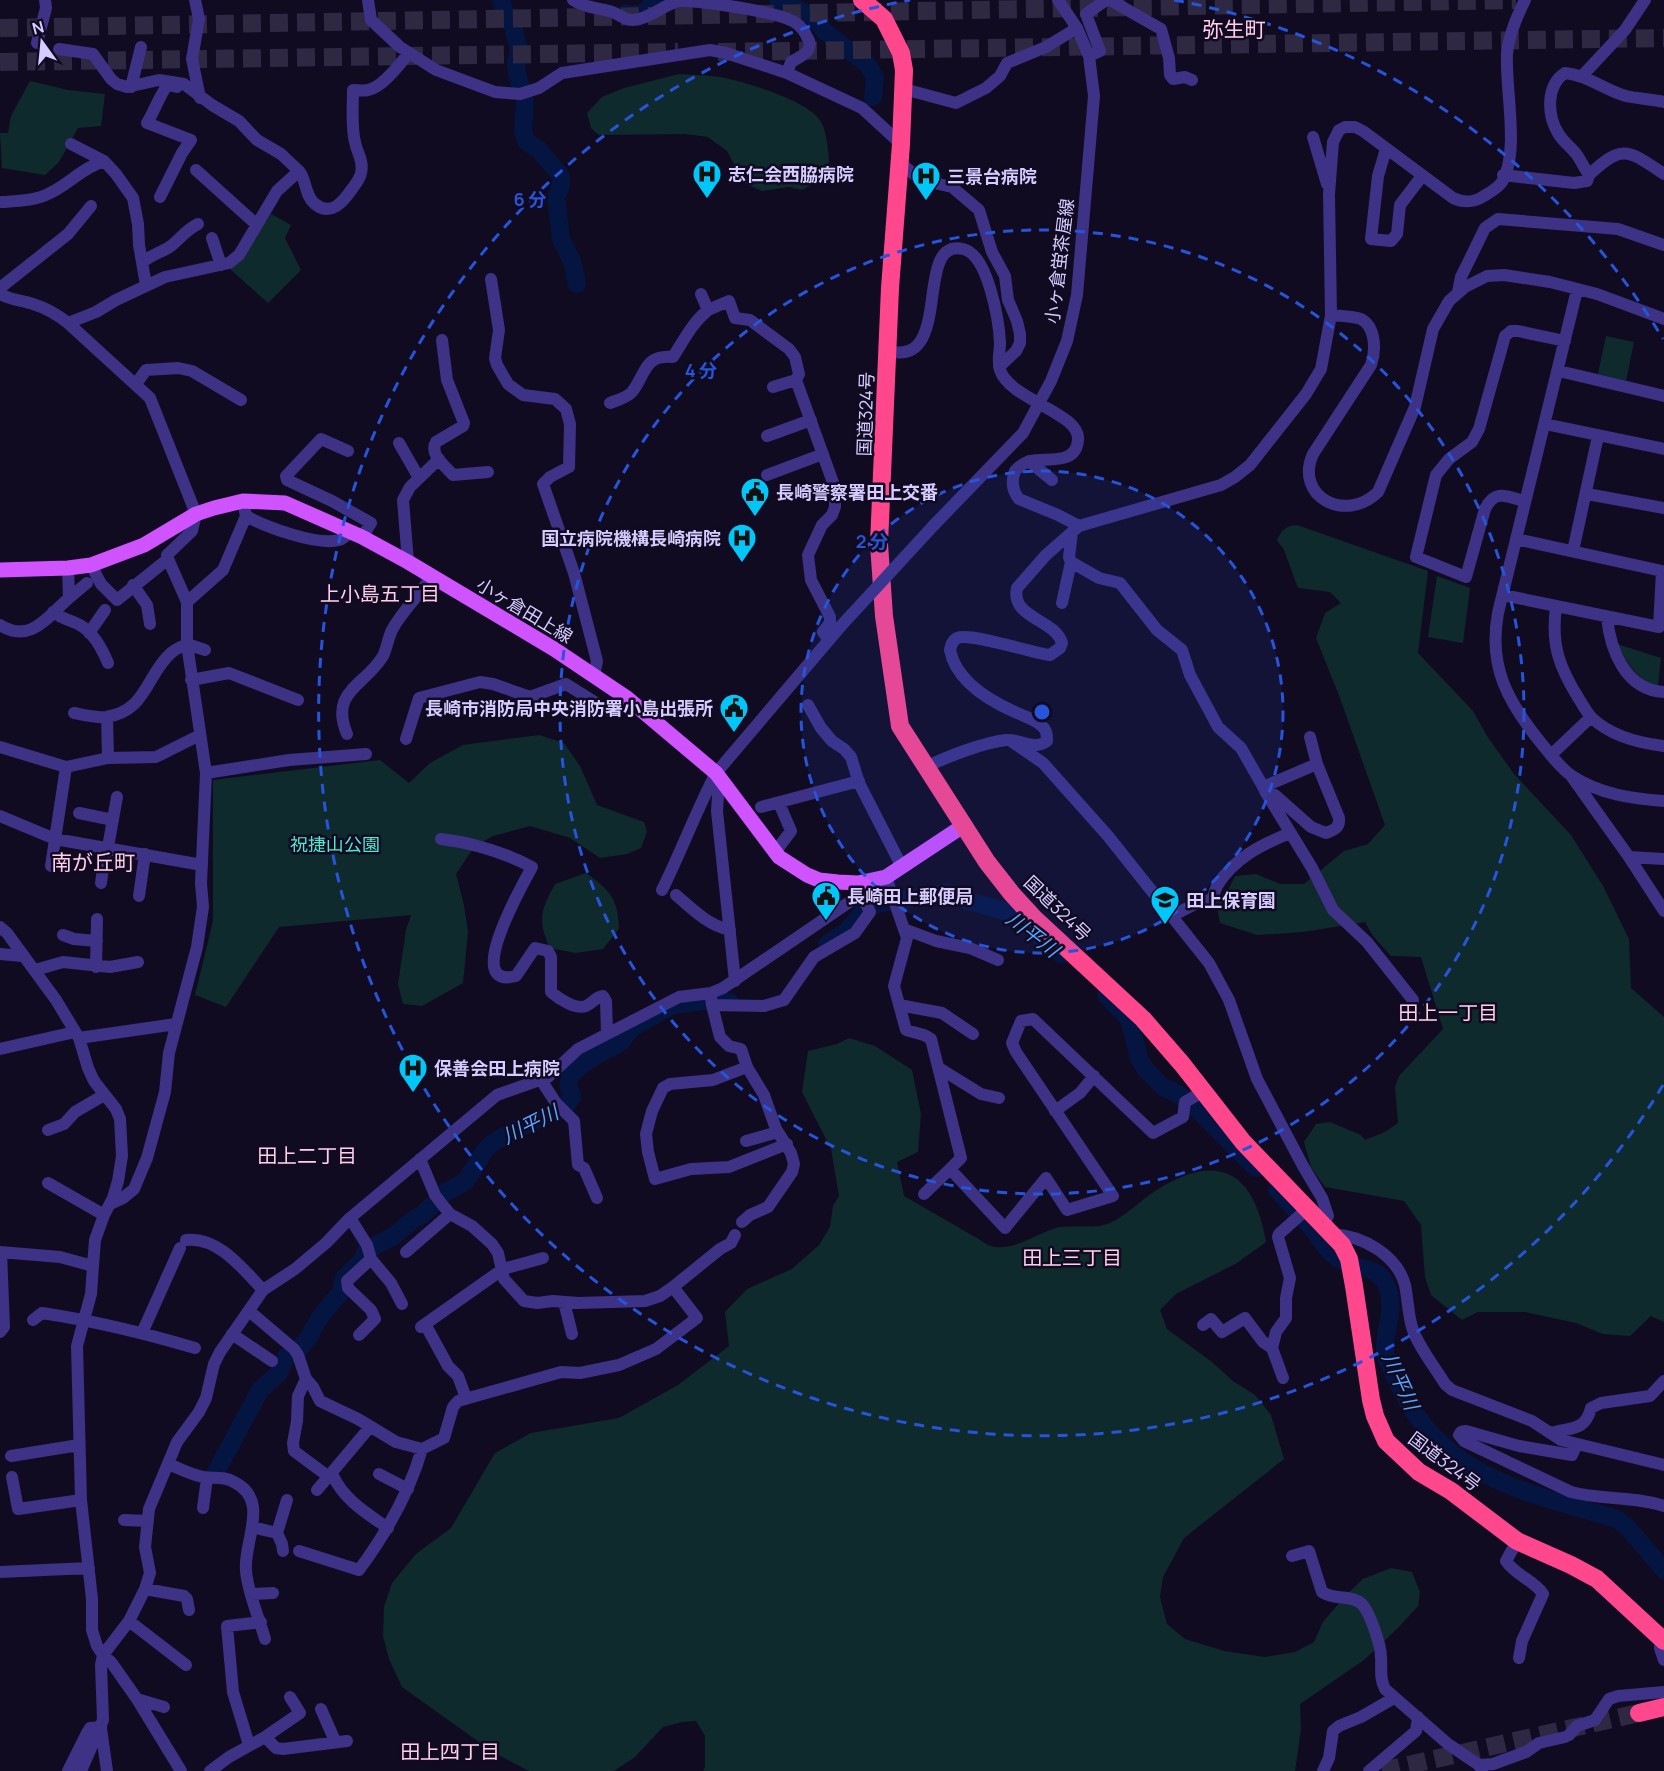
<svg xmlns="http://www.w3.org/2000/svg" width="1664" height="1771" font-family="Manrope,'Noto Sans JP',sans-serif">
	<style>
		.green { fill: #0e2a2c }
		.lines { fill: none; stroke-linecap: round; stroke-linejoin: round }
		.river { stroke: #051541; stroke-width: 18 }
		.highway-tunnel { stroke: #2f2843; stroke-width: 18; stroke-dasharray: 18 9; stroke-linecap: butt }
		.minor { stroke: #3d3285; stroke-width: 12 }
		.major { stroke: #cf53ff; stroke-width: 15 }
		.highway { stroke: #ff478e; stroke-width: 18 }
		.minor-bridge { stroke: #3d3285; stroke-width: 12 }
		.ring { fill: none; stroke: #2654da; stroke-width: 3; stroke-dasharray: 10 8 }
		.labels { text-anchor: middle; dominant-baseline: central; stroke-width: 5; stroke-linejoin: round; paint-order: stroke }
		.poi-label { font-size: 18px; font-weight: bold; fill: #d6ccff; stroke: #110b22; text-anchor: start }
		.street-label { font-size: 18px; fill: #d6ccff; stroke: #110b22 }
		.park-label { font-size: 18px; fill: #4de9d1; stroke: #110b22 }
		.neighbourhood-label { font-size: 20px; fill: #ffcee9; stroke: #110b22 }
		.water-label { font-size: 20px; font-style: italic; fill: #5aa3ff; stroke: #110b22 }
		.quarter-label { font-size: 21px; fill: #ffcee9; stroke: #110b22 }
		.centre { fill: #2654da; stroke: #110b22; stroke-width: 3 }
		.ring-label { font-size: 18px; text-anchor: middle; font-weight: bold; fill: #2654da; stroke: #110b22; stroke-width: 5; stroke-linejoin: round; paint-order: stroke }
	</style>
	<rect width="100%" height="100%" fill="#110b22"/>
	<path class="green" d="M679,74C694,75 710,75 725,78C748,83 810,101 821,122C825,128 827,141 828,149C832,175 823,179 802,190L789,187L762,191L744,183L727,151L708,137L685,134L599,135L591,128L587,113L602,97L624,88Z
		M30,81L68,90L105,94L101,126L78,128L59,162L45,175L2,168L0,133H8L11,116Z
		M271,214L291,225L285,238L301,270L268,303L230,269Z
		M1606,336L1634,342L1626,381L1598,374Z
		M1297,525L1428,571L1418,653L1473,711L1487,736L1514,774L1571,835L1603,886L1629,939L1631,988L1664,1017V1322L1651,1316L1630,1336L1603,1334L1576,1323L1525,1312H1478L1462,1320L1431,1295L1425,1277L1421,1225L1404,1201L1325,1187L1311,1167L1304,1142L1316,1124L1330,1122L1361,1135L1365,1140L1385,1132L1398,1123L1395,1087L1399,1076L1443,1029L1421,957L1391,956L1373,936L1365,922L1303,932L1257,935L1220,923L1216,903L1229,888L1235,876L1256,874L1280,884H1304L1344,851L1368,844L1385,825L1340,698L1316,638L1325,613L1341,603L1330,592L1298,588L1284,550L1277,540C1282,530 1285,526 1297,525Z
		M1437,576L1470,588L1463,643L1428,637Z
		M1617,644L1661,658L1658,686C1637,681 1627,662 1617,644Z
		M539,735L564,743L580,766L597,805L644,822L647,832L641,848L627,854L600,858L570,838L530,826L493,836L474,847L456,874L464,905L468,932L463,983L422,1006L403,1004L398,984L406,930L411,915L279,927L226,1007L195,995L213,921V780L380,760L409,783L430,763L463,745Z
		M586,873C611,891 618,899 619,929L603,949L576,953L550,948C537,921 541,909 555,884Z
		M849,1038L875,1046L912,1070L921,1114L918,1152L897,1162L904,1196C927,1209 951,1223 975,1237C981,1240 989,1247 995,1247C1017,1250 1040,1231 1060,1227C1075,1225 1096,1229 1110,1223C1127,1215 1140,1201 1155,1191C1217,1151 1254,1170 1266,1242L1237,1263L1176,1294L1160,1310L1167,1329L1212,1362L1233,1381L1255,1395L1271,1415L1284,1459L1184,1538L1163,1577L1160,1597L1167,1624L1185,1639L1224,1651L1265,1657L1295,1652L1314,1642L1323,1622L1347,1594L1363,1579L1391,1568L1412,1572L1420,1592L1418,1606L1398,1628L1364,1660L1300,1704L1301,1729L1295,1771H703L705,1767V1736L696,1721L682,1722L663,1727L635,1757L614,1771H529L493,1752L402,1687L389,1659L383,1636L384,1607L392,1583L416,1554L451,1528L495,1453L531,1433L619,1418L678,1385L729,1346L725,1312L747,1289L792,1269L819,1245L830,1227L833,1206L839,1196L831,1149L802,1092L808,1051L837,1044Z"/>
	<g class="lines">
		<path class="river" d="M501,0L505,12L512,22L519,51L516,61L517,74L525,101L523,131L526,141L539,150L561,176V185L556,198L561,239L572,261L577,284
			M778,0L812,16L824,31L868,65L875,78L873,97
			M626,13C644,17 645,12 657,0
			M827,944L846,932L865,909L872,905L947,892L968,901L1008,912L1030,927L1061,954
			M1106,995L1129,1019L1139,1058L1145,1069L1163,1087L1178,1094L1194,1106L1256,1168
			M1277,1190C1290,1204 1303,1217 1315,1232C1322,1242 1329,1253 1340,1260C1359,1272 1379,1263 1388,1289C1396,1315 1381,1333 1386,1358C1396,1378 1405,1401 1419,1419C1467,1484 1544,1497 1617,1519L1628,1528L1664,1570
			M216,1472L260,1390L279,1373L286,1357L299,1349L307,1340L320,1317L341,1292L344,1278L362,1261L366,1251L395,1235L414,1219L422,1215L446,1192L466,1181L485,1150L491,1144L516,1129L558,1111L565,1107L572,1097L568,1085L571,1074L590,1059L621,1042L632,1028L671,1006L679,1004L705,1001L730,1002"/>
		<path class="highway-tunnel" d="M0,28L1516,0
			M718,52L1664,38
			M0,62L678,52
			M1382,1771L1639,1713"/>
		<path class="minor" d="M195,0L199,19L192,59L200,98
			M368,0L371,20L400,47L436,70L495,92L520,94L539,88L562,73L710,50L726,53L787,73L862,108L901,144
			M573,0C587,9 597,7 612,12C619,14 624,20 633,20C649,19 663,5 679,1C698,0 780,12 796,23C800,26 805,32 807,37C816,51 801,56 791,62L787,73
			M1110,0L1161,29L1169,58L1170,75L1173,79L1185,77L1192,80
			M37,43L46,8L45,0
			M59,49L93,54L111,79L117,84L127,87L159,80L184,84L212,105L239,121L257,140L281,154L299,171L277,191L239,255L229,263L165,277L116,300L96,312L68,323
			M1089,56L1100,51L1086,14L1106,0
			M1582,76L1625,30L1645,0
			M131,87L141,47
			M904,89L956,103L986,88L1000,76L1007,63L1046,47L1077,28
			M1313,137L1327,184
			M71,144L104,161L116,174L133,198L138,224L139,245L146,285
			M1386,149L1378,176L1371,239L1391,241L1397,234L1400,205L1422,176
			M899,162L921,180L952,187L979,210L992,252L1005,276L1008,300L1017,321L1020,334V343L1016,351L999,367
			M196,170L257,225
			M299,171C307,180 304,195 315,204C331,217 343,202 352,189C355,185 360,179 361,173C364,161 357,153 355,142C351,126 353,106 353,90C358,90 363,91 368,90C382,88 401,63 409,53
			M1503,175L1574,183L1587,181L1589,175C1585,169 1581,161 1577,155C1571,147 1563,142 1558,133C1547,115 1546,85 1565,73C1587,75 1605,90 1626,96C1639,99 1652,99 1664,102
			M1589,175C1623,143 1628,150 1664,174
			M160,197L182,153L191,140L147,123C153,114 162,90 168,85L177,87
			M2,202C18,201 35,201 50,193C69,184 82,168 104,161
			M212,238L221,265
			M143,262C151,255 159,253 168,248C179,241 185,230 198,224
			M491,279L499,330L495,358L497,365L508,384L523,395L555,399L566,409L570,424L569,467L550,477L543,484L574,573L597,661L594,676
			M0,288L68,234L91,206
			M1577,290L1498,613C1488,667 1508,702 1541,743C1550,754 1560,768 1572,776C1599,794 1633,799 1664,801
			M1458,292L1461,277L1485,228L1498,219L1618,229L1664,245
			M0,294C11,300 21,300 33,304C46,308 58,315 68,323L150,398L196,514L192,531L167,555L168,559
			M701,294L708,310L729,301L735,318L750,320L789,349L795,357L799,374L796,380L773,387
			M1331,315C1340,316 1353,316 1361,319C1376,327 1376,351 1371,365L1313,454C1294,496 1345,524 1378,492L1415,407L1433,329L1449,301L1465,287L1487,276L1504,275L1550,282L1597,294L1664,319
			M442,340L447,380L464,423L463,426L436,442C429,454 444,465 453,475L488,472
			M888,351C955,368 912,238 963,249C988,254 999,321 1000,343C1000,351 997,361 1000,370C1010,400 1081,413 1078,440C1076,466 1047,457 1030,461C1024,463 1019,466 1015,471C1011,481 1012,490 1019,499L1058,515L1079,526L1221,485L1235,477L1250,465L1306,394L1321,369L1331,315L1329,194L1333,142L1339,130L1345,127H1355L1363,131L1453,198C1464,203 1473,203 1484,196C1489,193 1498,188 1502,182C1520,151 1505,90 1507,53C1509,35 1517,16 1525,0
			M1559,371L1664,396
			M796,380L835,488V507L832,515L822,525L808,555L811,580L830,617V623L823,632L828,639
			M136,384L146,370L178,368L192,371L241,400
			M610,403C617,400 627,398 632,392C646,374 644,354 673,357C684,340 692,323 708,310
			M1545,424L1664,449
			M767,436L811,420
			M399,443L419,478
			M348,451L321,439L286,476L287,480L332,501L371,523L362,537
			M1029,461L1052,480
			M767,475L823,454
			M1587,494L1664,508
			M1524,501C1506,496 1495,489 1485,509L1466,577L1416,557L1436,475L1449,459L1472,442L1479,429L1505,336L1511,331H1518L1565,341
			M246,516C266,527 317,546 339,540C343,539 347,535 350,532
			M934,525L1023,433L1051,381L1067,341L1077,295L1094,96L1089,56L1077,28L1058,0
			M1072,532L1069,557L1071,562L1099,578L1120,583L1157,630L1182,650L1190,675L1218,727L1241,748L1265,790L1275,795L1311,827L1326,833C1334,830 1340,828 1339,818L1317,764L1310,737
			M1573,551L1598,436
			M408,562L403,500L410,487L439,459
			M91,565L101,584L117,600L168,559L187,602V644L206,773L201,883L203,907L197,947L169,1053L165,1092L147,1158L134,1189L123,1198L110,1204
			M133,585L147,605L150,624
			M1503,595L1659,627L1662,571L1516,539
			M69,598L87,583
			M187,602L223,570L246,516L243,501
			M1062,603L1071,562
			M1556,607C1551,645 1559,667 1579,699C1583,705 1587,713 1592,718C1611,736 1638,743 1664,746
			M53,612C65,621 73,620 83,627C95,635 103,651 108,663
			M1607,617C1610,649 1625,690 1664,692
			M0,625C31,644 47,617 69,598L68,568
			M89,633L105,610
			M191,680L229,673L298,700
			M808,705L821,728L832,741L844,749L851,757L859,783L902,867
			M74,713C84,715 96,718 106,717C147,711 146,675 171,653C175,649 181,647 187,644L205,650
			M107,717L108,758
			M347,734C329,691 365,686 383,656C387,648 388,638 392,630C402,611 419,596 431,577
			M406,739L419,698L480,682L493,684L530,697L566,684L609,711L627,698
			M1011,741L1043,763L1108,836L1209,963L1229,1000L1257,1079L1303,1166L1322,1198L1328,1216L1323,1224
			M0,747L66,767L108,758L156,757L200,735
			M1551,755L1591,717
			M926,767C946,757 985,742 1006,740C1020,739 1035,751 1047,741C1047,736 1047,732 1044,728C1036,719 1025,717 1015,712C988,700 956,681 950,650C951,645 952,641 957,638C971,632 1031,653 1050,655L1060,648L1062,643C1055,619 1010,618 1017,588L1046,555L1079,526
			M206,773L289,760L366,754
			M1572,777L1629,857L1664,911
			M723,784L718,795L717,811L735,981
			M1263,787L1317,764
			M1265,791L1312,868L1333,910L1367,942L1413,1000
			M761,807L859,781
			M79,813L113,820
			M0,816L55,839L202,865
			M441,839C474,843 503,852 532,867C524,882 461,991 516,976L535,948L548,951L551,957V992C559,999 576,1010 586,1006C593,1003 595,997 603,996L606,1001L607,1034
			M108,847L117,797
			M775,852L791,831L779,803
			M1629,857L1664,859
			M51,866L66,767
			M101,883L106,847
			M662,890C681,852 696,811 716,773L840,627
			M676,895C692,909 709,926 730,930
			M139,896L145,854
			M1172,916L1197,903L1212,899C1214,895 1215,890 1217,886C1234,858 1261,845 1290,833
			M0,927L7,933L56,1000L79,1038L88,1068L94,1081L116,1109L120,1119L122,1156L118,1181L113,1198L104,1215L95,1240L93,1266
			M904,929L936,941L970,948L998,960
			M63,935L74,939L97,941
			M0,954L22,956
			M96,967L97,919
			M35,970L63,962L110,967L138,962
			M711,997L712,1005L764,1006L784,1000L814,957L855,933L870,912L861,894
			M712,1005L720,1037L729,1046L741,1049L747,1067L764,1095L776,1129L791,1153L794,1164L792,1172L768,1207L750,1215L742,1222
			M899,1005L942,1013L973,1034
			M79,1038L176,1024
			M0,1049L75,1032
			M747,1067L713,1080L670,1084L663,1088L652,1111L646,1134L648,1152L655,1179L691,1169L729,1167L787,1144
			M939,1068L981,1094L999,1098
			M541,1080L556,1103L574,1121L578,1165L584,1168L597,1198
			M1055,1111L1080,1093L1094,1076
			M48,1130L64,1124L75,1112L104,1095
			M746,1141L778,1132
			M48,1183L104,1215
			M924,1194L950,1169L1005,1228L1046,1178L1067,1210L1113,1196L1016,1052L1012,1043L1021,1021L1033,1019L1153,1133L1183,1117L1185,1102L1204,1091
			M350,1218L367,1245L371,1259L391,1283L402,1304
			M1333,1234C1363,1236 1397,1255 1405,1285C1408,1299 1408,1314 1412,1327C1416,1343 1436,1369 1445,1384L1452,1390L1532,1421L1561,1440L1664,1465
			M186,1240C218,1236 243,1269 263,1290
			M0,1252L60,1257L93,1266L91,1294L77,1346L81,1500L92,1599V1630L97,1646L103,1655L111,1662L137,1699L181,1771
			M406,1252L450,1214
			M673,1287L720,1249L731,1243L735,1235
			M564,1302L572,1334
			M249,1311L294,1349L298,1355L306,1379L313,1387L320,1401L358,1419L396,1442L422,1449L444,1438L453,1407L458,1401L561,1372L580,1373L619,1365L656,1349L697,1318L673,1287L660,1296L645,1301L578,1303L553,1301L537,1303L524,1301L504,1279L498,1253L492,1244L472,1226L450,1214L441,1203L435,1195L420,1159
			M33,1320L42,1313C95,1321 144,1333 195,1348
			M425,1324L448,1366L458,1376L466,1398
			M1203,1325L1211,1319L1222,1332L1245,1318L1263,1342L1272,1348
			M421,1327L503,1269L543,1258
			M0,1332L4,1327L1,1252
			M142,1333L180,1248
			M232,1334L272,1361
			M359,1335L375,1319L371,1310L348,1288L347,1281L371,1259
			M1283,1378L1272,1348L1276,1332L1286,1318V1298L1290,1278L1278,1237L1279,1234L1307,1209
			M306,1379L298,1396L297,1421L293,1443L294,1451L329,1477
			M1551,1433C1570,1427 1585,1432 1591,1408L1601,1403L1650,1396L1664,1381
			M1577,1444L1572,1455L1519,1446L1466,1431L1461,1432L1459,1435L1464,1441L1571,1492C1602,1500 1634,1496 1664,1506
			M11,1456L79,1445
			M168,1464C179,1468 191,1475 203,1477C214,1479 224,1476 234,1482C271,1500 243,1542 246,1571C248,1594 259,1617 265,1639
			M332,1474C344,1500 366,1513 388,1528
			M379,1474L408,1489
			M12,1477L18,1509L81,1500
			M317,1490L370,1427
			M203,1508L207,1478
			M124,1520L147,1521
			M252,1527L277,1533L282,1544L283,1551
			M277,1533L287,1500
			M1517,1541L1506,1561C1516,1576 1534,1580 1543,1594L1522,1641L1519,1658
			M299,1551L359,1570C387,1532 409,1494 422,1449
			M1292,1556L1309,1551L1322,1592C1335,1601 1351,1594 1362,1604C1370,1613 1381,1645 1381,1657C1382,1668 1379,1678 1385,1689L1448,1744L1479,1765L1482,1771
			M0,1572L89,1568
			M145,1589L184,1596L187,1599L189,1610
			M252,1594L273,1593
			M129,1621L186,1665
			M1661,1638L1660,1648L1664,1660
			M137,1699L164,1707
			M321,1709L335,1741
			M101,1728L107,1771
			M265,1737L276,1748L283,1749L347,1741
			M249,1745L233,1692L227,1626L261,1622
			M1479,1765L1493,1764L1526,1752L1539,1743L1565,1737L1569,1735L1577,1726L1595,1720L1609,1699L1618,1696L1664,1692
			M68,1771L87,1733L90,1728L101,1727
			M81,1771L103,1720L101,1665L103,1655L129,1621L145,1589L150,1573L145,1547L149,1509L177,1442L199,1412L206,1398L214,1364L220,1352L263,1290L295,1269L326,1243L350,1218L497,1095L548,1077L578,1049L679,997L711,993L723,988L886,877L907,938L894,986L906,1030L924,1035L931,1039L961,1158L950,1169
			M210,1771L229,1757L265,1737L300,1713L290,1697
			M1323,1771L1329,1758L1333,1731L1339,1726L1361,1717L1394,1698
			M1369,1771L1416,1731L1418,1717"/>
		<path class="major" d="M0,570L68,568L91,565L144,545L196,514L214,508L243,501L285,503L362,537L408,562L554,649L627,698L716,773L779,857L807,875L819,880L838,882L858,883L886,877L963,826"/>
		<path class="highway" d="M862,0L884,19L901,53L904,70L901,144L890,288L879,544L884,616L900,726L987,862L1012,894L1034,918L1143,1019L1182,1064L1243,1142L1342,1245L1349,1259L1354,1286L1371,1400L1375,1416L1386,1441L1419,1472L1451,1491L1517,1541L1571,1565L1597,1579L1664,1641
			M1639,1713L1664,1707"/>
		<path class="minor-bridge" d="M840,627L934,525"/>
	</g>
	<circle cx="1042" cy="712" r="241" fill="#2654da" fill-opacity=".12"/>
	<g class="ring">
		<circle cx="1042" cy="712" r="241"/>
		<circle cx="1042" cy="712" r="482"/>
		<path d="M1663 1085A724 724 0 1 1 910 0M1174 0A724 724 0 0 1 1663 339"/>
	</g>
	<defs>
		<g id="hospital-pin" transform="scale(1.5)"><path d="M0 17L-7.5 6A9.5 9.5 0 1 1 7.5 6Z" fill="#00c7f7" stroke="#110b22"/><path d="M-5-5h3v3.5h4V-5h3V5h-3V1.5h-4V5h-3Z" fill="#111"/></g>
		<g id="civic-pin" transform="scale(1.5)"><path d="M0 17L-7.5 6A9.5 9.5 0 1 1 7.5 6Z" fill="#00c7f7" stroke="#110b22"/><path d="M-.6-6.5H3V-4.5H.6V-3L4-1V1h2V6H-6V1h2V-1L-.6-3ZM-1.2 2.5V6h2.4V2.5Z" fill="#111"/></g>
		<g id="school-pin" transform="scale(1.5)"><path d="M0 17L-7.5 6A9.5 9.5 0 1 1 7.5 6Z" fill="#00c7f7" stroke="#110b22"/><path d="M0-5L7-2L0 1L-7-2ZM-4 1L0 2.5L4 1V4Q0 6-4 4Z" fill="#111"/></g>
	</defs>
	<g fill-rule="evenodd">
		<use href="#hospital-pin" x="707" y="174"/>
		<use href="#hospital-pin" x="926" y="176"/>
		<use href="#civic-pin" x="755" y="492"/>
		<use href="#hospital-pin" x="742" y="538"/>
		<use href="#civic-pin" x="734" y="708"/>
		<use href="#civic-pin" x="826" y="896"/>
		<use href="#school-pin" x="1165" y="900"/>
		<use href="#hospital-pin" x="413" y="1068"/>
	</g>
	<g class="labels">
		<g class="poi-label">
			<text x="728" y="174">志仁会西脇病院</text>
			<text x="947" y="176">三景台病院</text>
			<text x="776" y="492">長崎警察署田上交番</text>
			<text x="721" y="538" text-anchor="end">国立病院機構長崎病院</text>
			<text x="713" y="708" text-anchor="end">長崎市消防局中央消防署小島出張所</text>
			<text x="847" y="896">長崎田上郵便局</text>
			<text x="1186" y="900">田上保育園</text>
			<text x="434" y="1068">保善会田上病院</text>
		</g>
		<g class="street-label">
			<text transform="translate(1059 261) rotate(-83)">小ヶ倉蛍茶屋線</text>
			<text transform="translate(865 414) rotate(-88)">国道324号</text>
			<text transform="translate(525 610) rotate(31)">小ヶ倉田上線</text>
			<text transform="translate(1058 908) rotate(44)">国道324号</text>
			<text transform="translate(1445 1461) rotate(37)">国道324号</text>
		</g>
		<g class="park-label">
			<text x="335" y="844">祝捷山公園</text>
		</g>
		<g class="neighbourhood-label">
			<text x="380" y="593">上小島五丁目</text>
			<text x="1448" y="1012">田上一丁目</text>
			<text x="307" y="1155">田上二丁目</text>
			<text x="1072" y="1257">田上三丁目</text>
			<text x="450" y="1751">田上四丁目</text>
		</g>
		<g class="water-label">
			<text transform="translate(1033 934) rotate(38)">川平川</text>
			<text transform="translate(530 1124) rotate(-27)">川平川</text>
			<text transform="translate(1401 1381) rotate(66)">川平川</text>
		</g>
		<g class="quarter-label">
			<text x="1234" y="29">弥生町</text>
			<text x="93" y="862">南が丘町</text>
		</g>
	</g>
	<circle cx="1042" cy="712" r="9" class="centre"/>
	<g class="ring-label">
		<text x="530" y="206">6 分</text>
		<text x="701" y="377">4 分</text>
		<text x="872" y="548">2 分</text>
	</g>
	<g transform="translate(42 42) rotate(345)" stroke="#110b22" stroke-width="4.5" paint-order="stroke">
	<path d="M0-4.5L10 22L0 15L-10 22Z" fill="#d6ccff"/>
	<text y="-9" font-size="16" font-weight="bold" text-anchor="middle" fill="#d6ccff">N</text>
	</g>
</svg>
